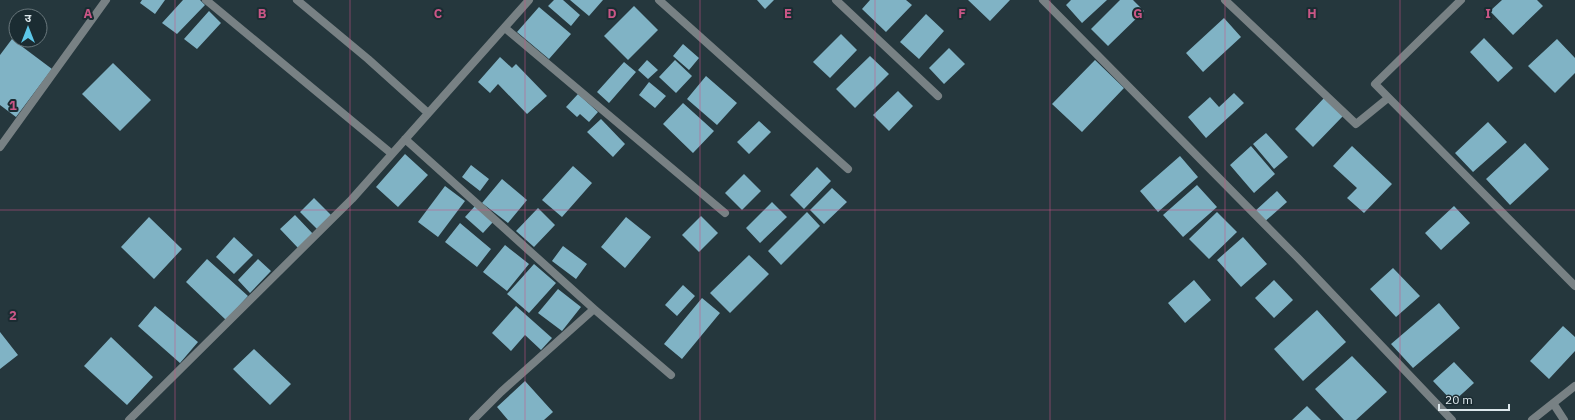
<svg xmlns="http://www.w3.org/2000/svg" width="1575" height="420" font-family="'IBM Plex Sans','Noto Sans Devanagari',sans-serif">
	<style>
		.building { fill: #80b3c5 }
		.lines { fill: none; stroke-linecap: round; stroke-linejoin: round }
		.minor { stroke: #788184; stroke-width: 8 }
		.grid { fill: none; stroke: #ca5686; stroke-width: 1; stroke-opacity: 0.55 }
		.grid-label { font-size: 13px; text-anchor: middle; font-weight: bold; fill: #ca5686; stroke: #1b2c32; stroke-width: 4; stroke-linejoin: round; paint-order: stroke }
	</style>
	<rect width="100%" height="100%" fill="#25373d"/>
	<path class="building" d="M142,0H165L155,14L140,3Z
		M183,0H200L205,5L177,34L162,23Z
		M554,0H563L580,15L571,26L548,6Z
		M570,0H603L589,16Z
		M757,0H774L765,9Z
		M870,0H906L912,5L886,32L862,9Z
		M968,0H1010L990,21Z
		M1071,0H1107L1082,23L1066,5Z
		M1120,0H1133L1144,11L1108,46L1091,29Z
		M1502,0H1537L1543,6L1513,35L1490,11Z
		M634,6L658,30L628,60L604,36Z
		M539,7L571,34L549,59L517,32Z
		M209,11L221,23L197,49L184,39Z
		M926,14L944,31L919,59L900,42Z
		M1224,18L1241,37L1203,72L1186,53Z
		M841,34L857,50L830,78L813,62Z
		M1484,38L1513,68L1498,82L1470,52Z
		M12,39L52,69L16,117L0,105V55Z
		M1557,39L1575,58V73L1555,93L1528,66Z
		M683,44L699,58L689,70L673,56Z
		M949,48L965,64L944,84L929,68Z
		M870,56L889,74L855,108L836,89Z
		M500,57L512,68L516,64L547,96L527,114L498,84L490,93L478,82Z
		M647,60L658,70L648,79L638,70Z
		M675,60L692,76L676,93L659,77Z
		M1095,60L1124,88L1082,132L1052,104Z
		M624,62L636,72L609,103L597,92Z
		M113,63L151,100L120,131L82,94Z
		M706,76L737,103L717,125L687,99Z
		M649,82L666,96L655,108L639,95Z
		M898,91L913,106L889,131L873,115Z
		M1234,93L1244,103L1206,138L1188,117L1210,97L1219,107Z
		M578,94L598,112L589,122L580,114L577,117L566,107Z
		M1324,98L1343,116L1313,147L1295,129Z
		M683,103L714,131L693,153L663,124Z
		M601,119L625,144L613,157L587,132Z
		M759,121L771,132L749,154L737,142Z
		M1488,122L1507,142L1473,172L1455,153Z
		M1266,133L1288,157L1274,169L1253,144Z
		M1525,143L1549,169L1510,205L1486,179Z
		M1251,146L1275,174L1254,193L1230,165Z
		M1352,146L1392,184L1364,213L1347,198L1357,188L1333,166Z
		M405,154L428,175L398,207L376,187Z
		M1180,156L1198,177L1158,212L1140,191Z
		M471,165L489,179L480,191L462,177Z
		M573,166L592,183L562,217L542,200Z
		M817,167L831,181L804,209L790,195Z
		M744,174L761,191L742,210L725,193Z
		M502,179L527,200L508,223L482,203Z
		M1197,185L1217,207L1183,237L1163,215Z
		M445,186L465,201L438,237L418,222Z
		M832,188L847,202L824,224L810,210Z
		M1277,191L1287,202L1263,223L1254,212Z
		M314,198L332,216L318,230L300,212Z
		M772,202L787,217L760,243L746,228Z
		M475,206L493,222L483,233L465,217Z
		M1454,206L1470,223L1441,250L1425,233Z
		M538,208L555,225L534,247L516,231Z
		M807,212L820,226L781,265L768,251Z
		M1217,212L1237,232L1209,259L1189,239Z
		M295,215L314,235L299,249L280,229Z
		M701,216L718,233L699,252L682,235Z
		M149,217L182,249L154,279L121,247Z
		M626,217L651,237L625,268L601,247Z
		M460,223L491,249L477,267L445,242Z
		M234,237L253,255L234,274L216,257Z
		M1243,237L1267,264L1241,287L1217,260Z
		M505,245L529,264L507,291L483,272Z
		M563,246L587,264L576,279L552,261Z
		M749,255L769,274L730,313L710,293Z
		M207,259L248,296L226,320L186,282Z
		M258,259L271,271L250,293L238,280Z
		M534,264L556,283L529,313L507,294Z
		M1393,268L1420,296L1396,317L1370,289Z
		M1194,280L1211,300L1185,323L1168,303Z
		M1274,280L1293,300L1274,318L1255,298Z
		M683,285L695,296L677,316L665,305Z
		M558,289L581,307L562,331L538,313Z
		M702,298L720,313L682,359L664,344Z
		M1439,303L1460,328L1413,368L1391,344Z
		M155,306L198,342L180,363L138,326Z
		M516,306L552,338L541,350L525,335L511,351L492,333Z
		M1317,310L1346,342L1303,381L1274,349Z
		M1563,326L1575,337V351L1549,379L1530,361Z
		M0,332L18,355L0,369Z
		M111,337L153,377L127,405L84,366Z
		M254,349L291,384L270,405L233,369Z
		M1352,356L1387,392L1356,420H1344L1315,389Z
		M1454,362L1474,383L1453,402L1433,381Z
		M525,381L553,412L544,420H508L497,407Z
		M1307,406L1321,420H1292Z"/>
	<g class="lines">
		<path class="minor" d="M206,0L392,154
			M297,0L368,59L428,113
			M659,0L848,169
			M836,0L938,96
			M1043,0L1296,256L1452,420
			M1225,0L1356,124L1388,98
			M1461,0L1375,84L1575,286
			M505,28L725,213
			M405,139L594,309L501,392L473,420
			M0,147L106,0
			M594,309L671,375
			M1553,403L1564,420
			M129,420L352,199L529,0
			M1532,420L1575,386"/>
	</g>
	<path class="grid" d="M175,0V420M350,0V420M525,0V420M700,0V420M875,0V420M1050,0V420M1225,0V420M1400,0V420M0,210H1575"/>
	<g class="grid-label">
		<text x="88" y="18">A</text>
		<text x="262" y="18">B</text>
		<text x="438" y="18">C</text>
		<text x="612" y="18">D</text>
		<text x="788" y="18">E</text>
		<text x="962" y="18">F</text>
		<text x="1138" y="18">G</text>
		<text x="1312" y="18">H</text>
		<text x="1488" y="18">I</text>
		<text x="13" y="110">1</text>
		<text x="13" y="320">2</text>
	</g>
	<g transform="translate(28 28)"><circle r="19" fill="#1b2c32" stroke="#69777c"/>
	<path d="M0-3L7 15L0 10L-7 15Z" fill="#5dc7e8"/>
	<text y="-6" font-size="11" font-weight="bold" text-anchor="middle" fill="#dde8ec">उ</text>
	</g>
	<path d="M1439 404v6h70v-6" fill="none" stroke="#dde8ec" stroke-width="2"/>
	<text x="1445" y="404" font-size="12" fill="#dde8ec" stroke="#1b2c32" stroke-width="3" paint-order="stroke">20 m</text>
</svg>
